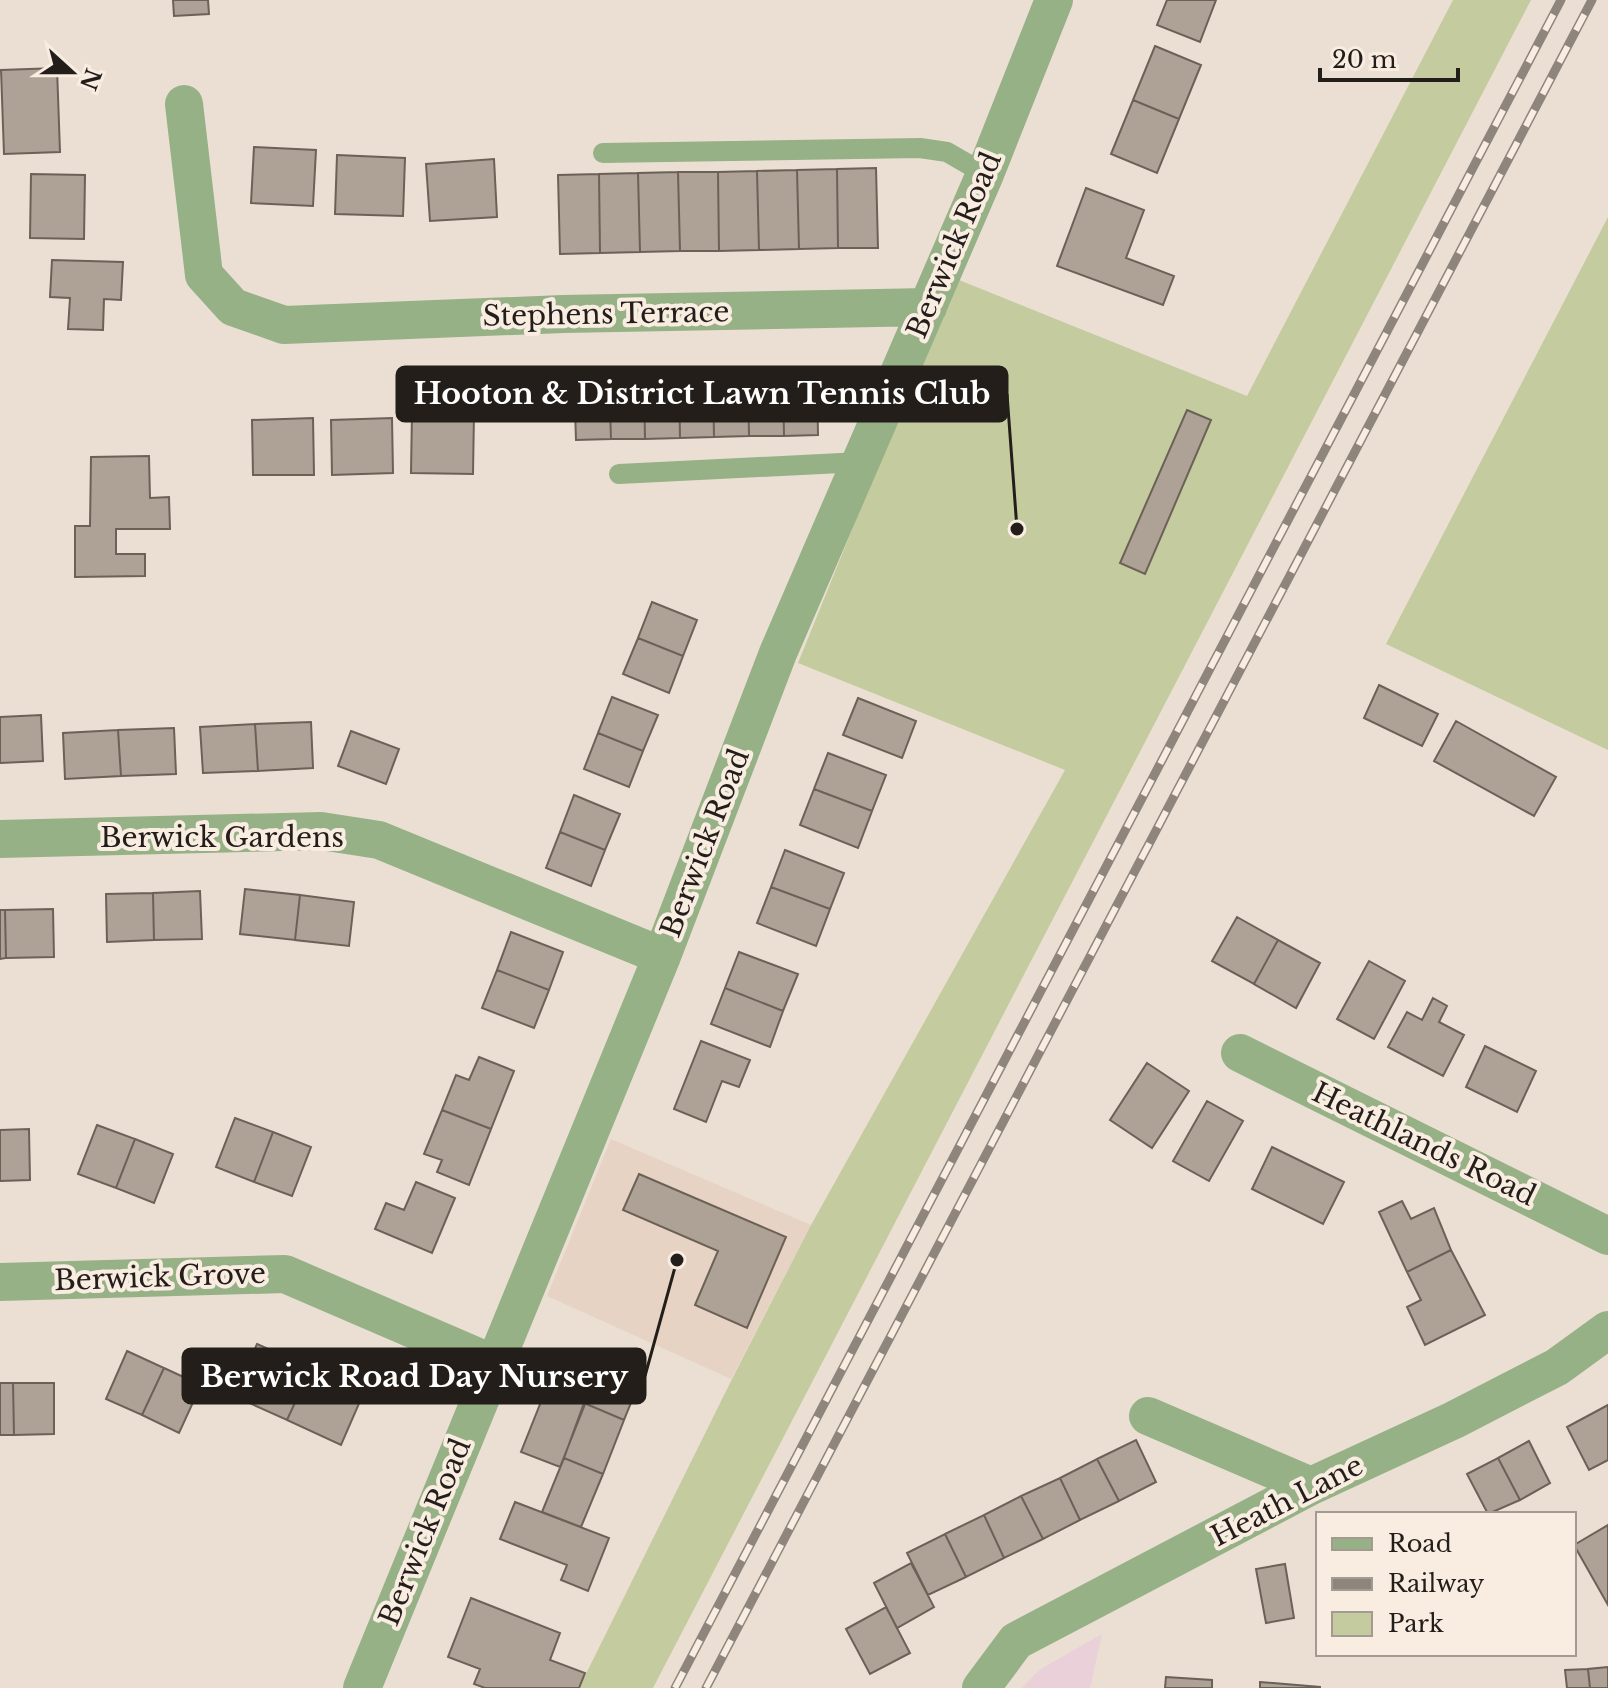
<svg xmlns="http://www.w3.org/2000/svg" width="1608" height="1688" font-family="'Libre Baskerville',serif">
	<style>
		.commercial { fill: #e9d0d9 }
		.built { fill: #e6d3c3 }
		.green { fill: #c4cb9e }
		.building { fill: #aea297; stroke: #6c6157; stroke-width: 2 }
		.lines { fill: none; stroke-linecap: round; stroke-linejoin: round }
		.service { stroke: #96b186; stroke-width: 20 }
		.minor { stroke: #96b186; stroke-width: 38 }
		.rail-casing { stroke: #8e857d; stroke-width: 9 }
		.rail { stroke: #f9ece1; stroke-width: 6; stroke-dasharray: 18; stroke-linecap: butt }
		.labels { text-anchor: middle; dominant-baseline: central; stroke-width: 8; stroke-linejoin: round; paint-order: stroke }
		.street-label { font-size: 28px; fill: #231e1a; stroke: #f9ece1 }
		.leader { fill: none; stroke: #231e1a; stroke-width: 3 }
		.callout-dot { fill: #231e1a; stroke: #f9ece1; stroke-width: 3 }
		.callout { fill: #231e1a; stroke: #231e1a; stroke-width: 3 }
		.callout-label { font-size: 30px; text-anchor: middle; font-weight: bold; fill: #fff }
	</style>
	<rect width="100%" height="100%" fill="#ebdfd4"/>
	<path class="commercial" d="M1102,1634L1090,1688H1022L1039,1670Z"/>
	<path class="built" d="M611,1139L811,1225L731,1379L547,1296Z"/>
	<path class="green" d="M1453,0H1531L653,1688H579L732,1379L811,1225L1065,770L798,663L954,278L1247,396Z
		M1608,217V750L1386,644Z"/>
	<path class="building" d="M173,0H208L209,14L174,16Z
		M1167,0H1216L1200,42L1157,25Z
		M1155,46L1201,65L1179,119L1133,100Z
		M57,68L60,152L4,154L1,70Z
		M1133,100L1179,119L1157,173L1111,154Z
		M254,147L316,150L313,206L251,203Z
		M337,155L405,158L403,216L335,214Z
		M494,159L497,217L430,221L426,164Z
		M876,168L878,248H838L837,169Z
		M837,169L838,248L799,249L797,170Z
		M797,170L799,249L759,250L757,171Z
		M757,171L759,250L719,251L718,172Z
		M678,172H718L719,251H680Z
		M678,172L680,251L640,252L638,173Z
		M638,173L640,252L600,253L599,174Z
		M31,174L85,175L84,239L30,238Z
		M599,174L600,253L560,254L558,175Z
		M1086,188L1144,210L1126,258L1174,276L1163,305L1057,266Z
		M52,260L123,262L121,300L104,299L103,330L68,329L70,298L50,297Z
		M817,376L818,435L784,436L783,377Z
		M748,377H783L784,436H749Z
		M748,377L749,436L714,437L713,378Z
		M679,378L680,438L645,439L644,379Z
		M679,378H713L714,437L680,438Z
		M644,379L645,439H611L609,380Z
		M609,380L611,439L576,440L574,381Z
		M1187,410L1211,420L1145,574L1120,563Z
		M412,412L474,413L473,474L411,473Z
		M313,418L314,475H253L252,420Z
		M392,418L393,473L332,475L331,420Z
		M149,456L150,498L169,497L170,529H116V554H145V576L75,577V526H90L91,457Z
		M652,602L697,620L683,656L638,638Z
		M638,638L683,656L669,693L623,674Z
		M1379,685L1438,714L1422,746L1364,718Z
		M612,697L658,715L643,751L598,733Z
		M858,698L916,721L902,758L843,735Z
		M41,715L43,761L0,763V717Z
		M1456,721L1556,777L1534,816L1434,761Z
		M311,722L313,768L258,771L255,724Z
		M255,724L258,771L203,773L200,727Z
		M174,728L176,774L121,776L118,730Z
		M118,730L121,776L65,779L63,733Z
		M351,731L399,749L386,784L338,766Z
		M598,733L643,751L629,787L584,769Z
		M828,753L886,775L872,811L814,789Z
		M814,789L872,811L858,848L800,825Z
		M574,795L620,814L605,850L560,832Z
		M560,832L605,850L591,886L546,868Z
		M785,850L844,873L830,909L771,887Z
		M771,887L830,909L816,946L757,923Z
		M245,889L300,895L295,940L240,934Z
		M200,891L202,939L154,940L153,893Z
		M153,893L154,940L107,942L106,894Z
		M300,895L354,902L349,946L295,940Z
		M53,909L54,957L6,958L5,910Z
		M0,910H5L6,958L0,959Z
		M1237,917L1278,940L1254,984L1212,961Z
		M511,932L563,952L549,990L497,970Z
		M1278,940L1320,963L1296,1008L1254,984Z
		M739,952L798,974L783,1011L725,988Z
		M1369,961L1405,981L1374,1039L1337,1019Z
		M497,970L549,990L534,1028L482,1008Z
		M725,988L783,1011L770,1047L711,1024Z
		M1433,998L1447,1006L1439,1022L1464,1035L1443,1076L1388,1047L1407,1012L1422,1020Z
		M701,1041L750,1060L739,1087L722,1081L706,1122L674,1109Z
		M1485,1046L1536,1071L1517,1112L1466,1087Z
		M479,1057L514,1071L491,1129L442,1110L456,1075L469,1080Z
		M1147,1063L1189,1091L1152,1148L1110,1120Z
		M1207,1101L1243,1121L1209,1181L1173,1161Z
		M442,1110L491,1129L469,1185L437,1172L442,1160L424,1154Z
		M235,1118L273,1132L254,1182L216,1167Z
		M97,1125L135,1139L116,1188L78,1174Z
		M29,1129L30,1180L0,1181V1130Z
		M273,1132L311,1147L292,1196L254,1182Z
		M135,1139L173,1154L154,1203L116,1188Z
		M1272,1147L1344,1182L1323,1224L1252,1189Z
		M639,1174L786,1237L747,1328L695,1305L718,1251L623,1210Z
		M416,1182L455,1198L432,1253L375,1229L386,1203L404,1210Z
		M1402,1201L1411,1219L1434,1208L1451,1250L1407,1272L1379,1212Z
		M1451,1250L1485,1315L1425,1345L1407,1307L1421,1300L1407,1272Z
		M257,1344L311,1368L287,1420L234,1396Z
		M607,1350L646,1366L624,1420L584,1403Z
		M127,1351L164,1368L142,1415L106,1399Z
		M560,1354L599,1369L560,1467L521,1452Z
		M164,1368L201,1385L179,1433L142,1415Z
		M311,1368L364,1392L341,1445L287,1420Z
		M0,1383H13L14,1435H0Z
		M13,1383H54V1434L14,1435Z
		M584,1403L624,1420L603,1474L564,1458Z
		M1608,1405V1460L1589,1470L1567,1427Z
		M1136,1440L1156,1482L1119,1501L1097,1459Z
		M1529,1441L1550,1483L1520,1500L1498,1458Z
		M564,1458L603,1474L581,1527L542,1512Z
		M1498,1458L1520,1500L1488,1514L1467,1474Z
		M1097,1459L1119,1501L1080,1520L1060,1478Z
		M1060,1478L1080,1520L1043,1539L1021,1496Z
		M1021,1496L1043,1539L1004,1558L984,1515Z
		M515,1502L609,1538L588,1591L561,1580L567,1565L500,1539Z
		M984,1515L1004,1558L966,1577L945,1534Z
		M1608,1525V1605L1574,1545Z
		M945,1534L966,1577L928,1595L907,1553Z
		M911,1563L934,1607L897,1628L874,1583Z
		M1285,1564L1294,1618L1266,1623L1256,1569Z
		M471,1598L560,1633L550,1660L585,1673L579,1688H485L474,1684L480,1669L448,1657Z
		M886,1607L910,1653L870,1674L846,1629Z
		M1608,1667V1688H1590L1588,1669Z
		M1588,1669L1590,1688H1567L1565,1670Z
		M1166,1677L1212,1680V1688H1165Z
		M1260,1682L1320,1687V1688H1260Z"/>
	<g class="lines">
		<path class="service" d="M603,153L920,148L947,152L985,174
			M619,474L861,462"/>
		<path class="minor" d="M184,104L204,275L233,307L284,325L563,314L928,307
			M0,839L321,831L379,840L662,956
			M1240,1053L1608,1236
			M0,1282L285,1274L494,1364
			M1148,1416L1311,1486
			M362,1688L662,956L778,653L985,174L1054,0
			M981,1688L1016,1641L1311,1486L1454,1420L1557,1367L1608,1330"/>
		<g class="rail-casing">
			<path id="rail" d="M675,1688L1561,0
				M706,1688L1592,0"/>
		</g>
		<use href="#rail" class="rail"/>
	</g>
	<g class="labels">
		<g class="street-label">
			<text transform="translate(954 245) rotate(-67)">Berwick Road</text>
			<text transform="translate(606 314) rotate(-1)">Stephens Terrace</text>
			<text x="222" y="837">Berwick Gardens</text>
			<text transform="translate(705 843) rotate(-69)">Berwick Road</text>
			<text transform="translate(1424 1144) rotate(26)">Heathlands Road</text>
			<text transform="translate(160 1277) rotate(-2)">Berwick Grove</text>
			<text transform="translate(1287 1501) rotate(-27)">Heath Lane</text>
			<text transform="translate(425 1532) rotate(-68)">Berwick Road</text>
		</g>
	</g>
	<path class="leader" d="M1017 529L1007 394M677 1260L645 1376"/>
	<g class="callout-dot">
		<circle cx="1017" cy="529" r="8"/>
		<circle cx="677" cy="1260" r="8"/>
	</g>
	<g class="callout">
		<rect x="397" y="367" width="610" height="54" rx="8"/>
		<rect x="183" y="1349" width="462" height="54" rx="8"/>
	</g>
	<g class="callout-label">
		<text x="702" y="404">Hooton &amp; District Lawn Tennis Club</text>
		<text x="414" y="1387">Berwick Road Day Nursery</text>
	</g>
	<rect x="1316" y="1512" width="260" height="144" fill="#f9ece1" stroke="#a39a91" stroke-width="2"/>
	<rect x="1332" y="1538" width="40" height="12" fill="#96b186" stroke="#a39a91" stroke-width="2"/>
	<text x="1388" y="1552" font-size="24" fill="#231e1a">Road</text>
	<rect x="1332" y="1578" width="40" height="12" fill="#8e857d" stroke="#a39a91" stroke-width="2"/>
	<text x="1388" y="1592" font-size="24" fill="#231e1a">Railway</text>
	<rect x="1332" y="1612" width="40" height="24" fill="#c4cb9e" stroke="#a39a91" stroke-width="2"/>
	<text x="1388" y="1632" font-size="24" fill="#231e1a">Park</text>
	<g transform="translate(72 72) rotate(111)" stroke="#f9ece1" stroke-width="6" paint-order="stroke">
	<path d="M0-6L14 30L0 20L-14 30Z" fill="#231e1a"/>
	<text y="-12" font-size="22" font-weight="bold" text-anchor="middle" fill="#231e1a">N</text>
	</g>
	<path d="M1320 68v12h138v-12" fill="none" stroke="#231e1a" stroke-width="4"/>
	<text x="1332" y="68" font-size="24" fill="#231e1a" stroke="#f9ece1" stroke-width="6" paint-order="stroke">20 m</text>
</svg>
